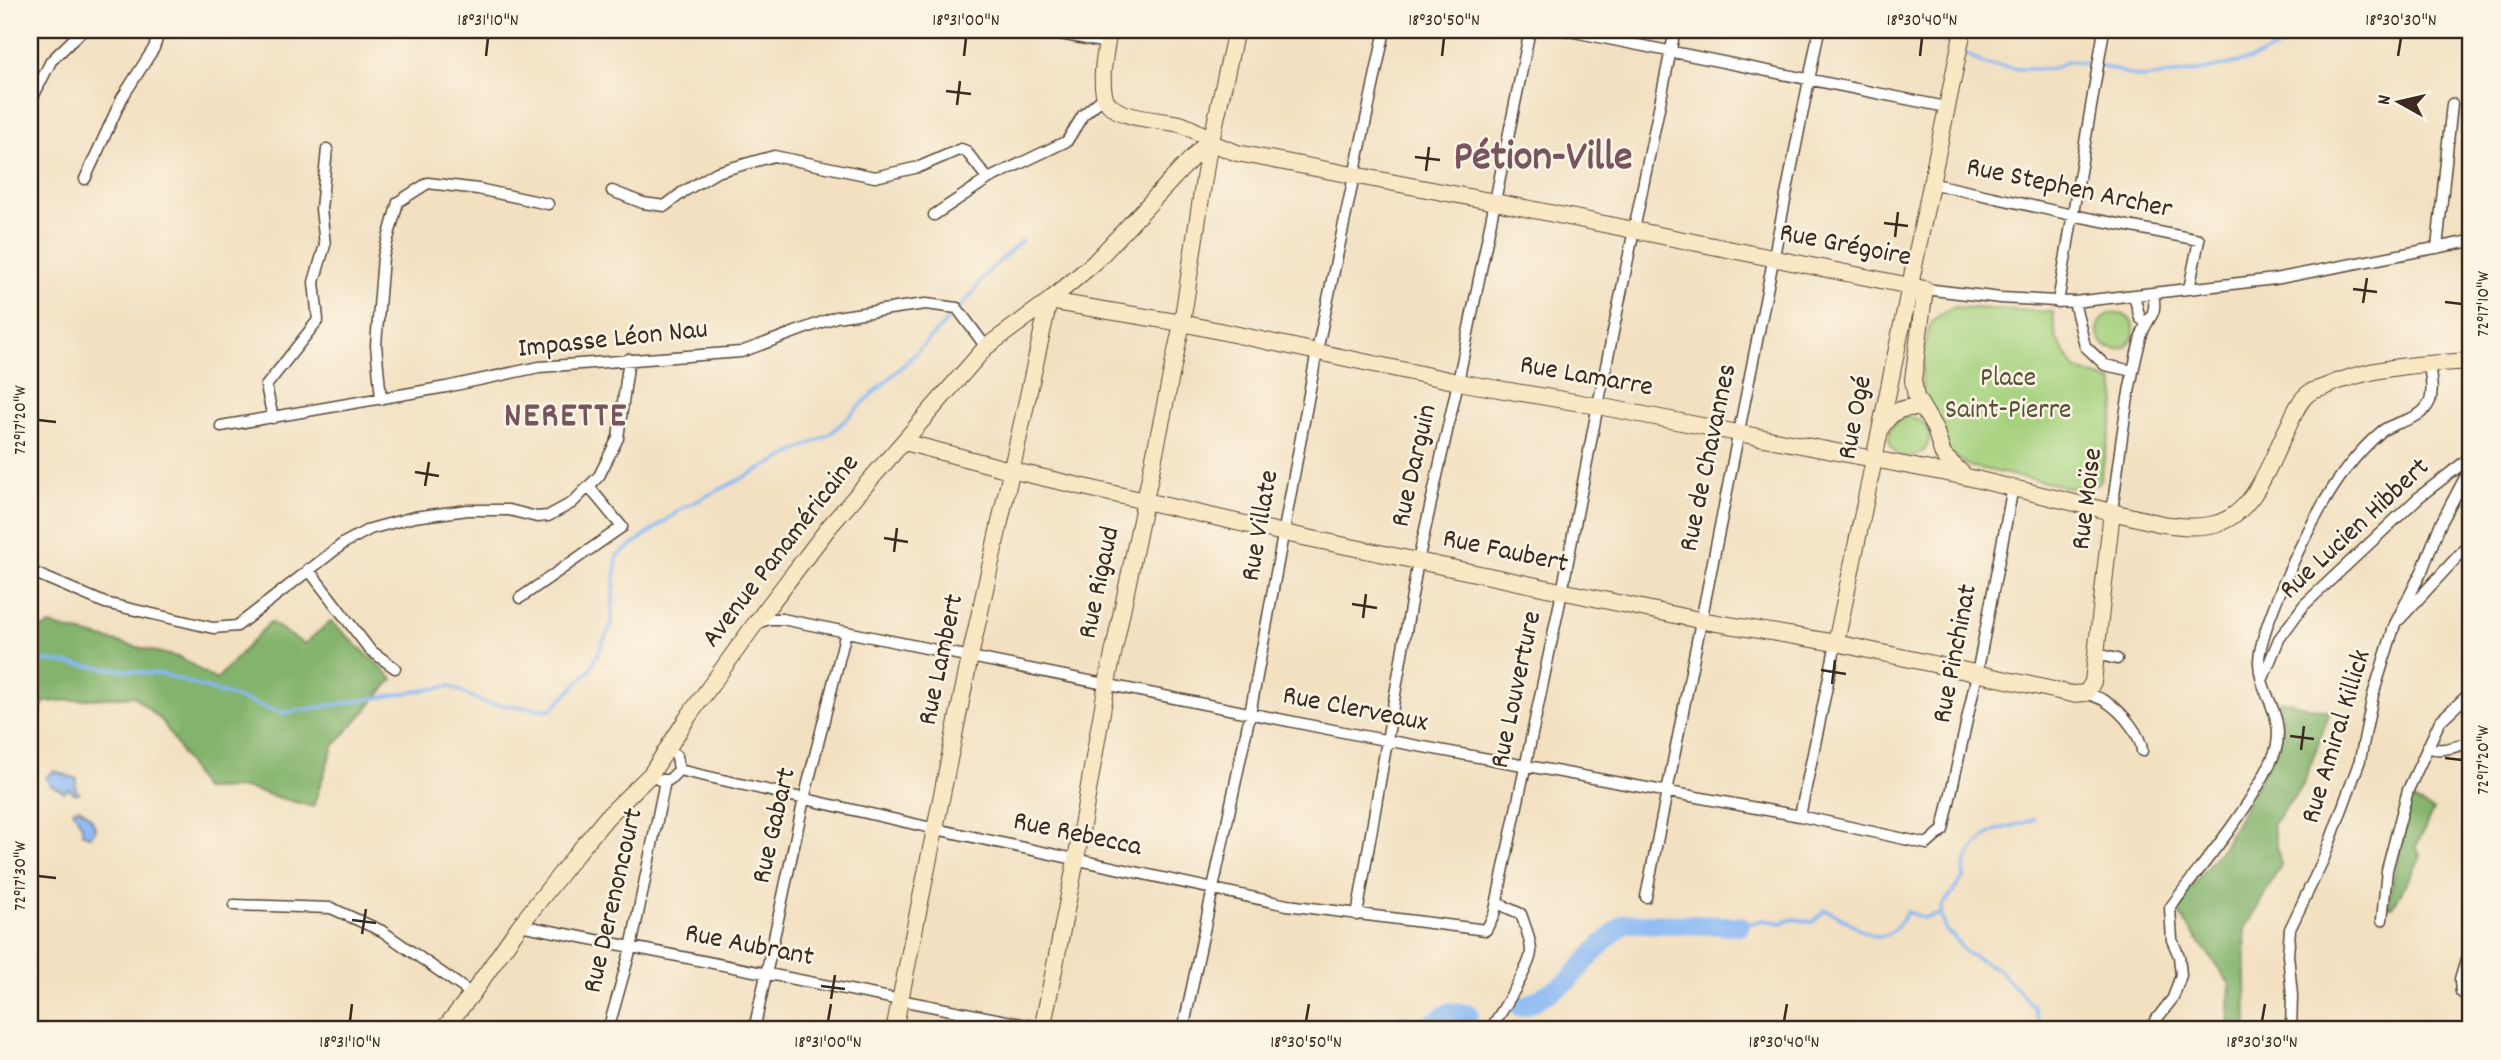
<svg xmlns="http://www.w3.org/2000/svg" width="2501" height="1060" font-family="Dekko,sans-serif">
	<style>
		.green { fill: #a4d17d; stroke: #707e4e; stroke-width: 2 }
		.forest { fill: #83b36c; stroke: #5f6e45; stroke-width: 2 }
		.water { fill: #89b8f4; stroke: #627189; stroke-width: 2 }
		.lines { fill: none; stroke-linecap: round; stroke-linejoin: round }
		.stream { stroke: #89b8f4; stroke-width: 3.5 }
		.river { stroke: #89b8f4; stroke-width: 19 }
		.street-casing { stroke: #564536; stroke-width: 13 }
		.secondary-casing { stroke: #564536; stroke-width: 18 }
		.street { stroke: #fff; stroke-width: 10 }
		.secondary { stroke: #fae7c3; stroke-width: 16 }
		.ticks { fill: none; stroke: #3b2a1e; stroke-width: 2.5 }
		.labels { text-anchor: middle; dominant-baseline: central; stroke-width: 5; stroke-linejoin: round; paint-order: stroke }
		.street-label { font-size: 28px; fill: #3b2a1e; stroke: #fcf5e5 }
		.park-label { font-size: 28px; fill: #555436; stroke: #fcf5e5 }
		.district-label { font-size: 35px; font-weight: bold; letter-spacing: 2px; fill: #78545e; stroke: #fcf5e5 }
		.town-label { font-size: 42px; font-weight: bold; fill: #78545e; stroke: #fcf5e5 }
		.neatline { fill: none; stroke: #3b2a1e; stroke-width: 2.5 }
		.ticks-label { font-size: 18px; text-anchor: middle; fill: #3b2a1e }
	</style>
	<rect width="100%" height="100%" fill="#fcf5e5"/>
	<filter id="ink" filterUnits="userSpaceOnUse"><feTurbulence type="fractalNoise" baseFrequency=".0143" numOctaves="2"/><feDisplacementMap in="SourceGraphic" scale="14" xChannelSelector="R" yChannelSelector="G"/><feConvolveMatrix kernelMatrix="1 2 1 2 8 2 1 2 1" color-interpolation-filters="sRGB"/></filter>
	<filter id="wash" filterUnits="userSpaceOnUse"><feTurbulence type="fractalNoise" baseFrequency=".00686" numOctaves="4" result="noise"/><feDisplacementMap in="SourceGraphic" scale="28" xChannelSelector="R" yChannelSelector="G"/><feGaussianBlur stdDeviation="1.57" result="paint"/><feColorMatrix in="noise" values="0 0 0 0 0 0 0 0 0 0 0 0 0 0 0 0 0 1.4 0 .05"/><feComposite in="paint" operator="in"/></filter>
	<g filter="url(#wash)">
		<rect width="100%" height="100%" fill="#f2e0c1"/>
		<path class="green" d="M1953,307L2053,312L2056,338L2075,369L2113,382L2116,404L2099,483L2078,489L1969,466L1947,451C1944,429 1939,414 1922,400C1921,385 1923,336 1931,324C1937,316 1944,312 1953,307Z
			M2098 331a18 18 0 1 1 36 0a18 18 0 1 1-36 0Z
			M1889 437a20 20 0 1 1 40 0a20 20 0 1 1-40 0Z"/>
		<path class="forest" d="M331,621L393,679L333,747L313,807L245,788L203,789L163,722L134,696L44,702L30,737V634L50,625L181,658L216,680L270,622L304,644Z
			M2280,700L2330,712L2303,785L2272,825L2281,865L2245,929L2247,1030H2228L2230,984L2175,908L2224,845L2282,738Z
			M2411,799L2433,810L2416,847L2421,857L2393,907L2387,906Z"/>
		<path class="water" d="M54,771L77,779L75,788L79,793L75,794L69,789L64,792L49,784L46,777Z
			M78,808C87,812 95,820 95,831L89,836L82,833V826L73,810Z"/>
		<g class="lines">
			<path class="stream" d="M1927,30L1955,48
				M1965,53L1983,64L2019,69H2053L2068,61L2098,65L2142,78L2198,71L2250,60L2318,30
				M30,666L47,661L166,675L283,713L450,686L484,703L551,710L590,670L611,625L617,556L683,508L830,434L910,359L970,297L986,274L1021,241
				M1941,915L1945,930L1954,937L1965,952L1999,970L2034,1007L2042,1030
				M1740,926L1763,920L1782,923L1794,919L1813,922L1825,910C1859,920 1879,962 1907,912L1924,918L1941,914L1943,905L1964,877C1961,860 1980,837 1997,830C2009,826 2022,825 2034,819"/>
			<path class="river" d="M1520,1007L1526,1006L1567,982L1602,944L1625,923L1740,926
				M1398,1030L1402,1024L1423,1028L1450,1012L1469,1014"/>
		</g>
	</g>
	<g filter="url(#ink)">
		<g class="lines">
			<g class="street-casing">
				<path id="street" d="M1040,30L1107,43
					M1564,30L1946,107
					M30,103L51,61L83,30
					M85,179L122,98L154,48L160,30
					M1930,183L2072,215L2199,240L2189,289
					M612,191L643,203L665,206L683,192L717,172L774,156L875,177L919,167L961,149L966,151L988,179
					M934,215L988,179L1067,141L1083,115L1104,97
					M2437,248L2452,104
					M1925,289L2001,298L2074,302L2275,279L2471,241
					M2134,296L2140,318L2145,322
					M2058,302L2104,30
					M2074,302L2085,346L2105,365L2133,371
					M381,399L376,345L383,257L398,202L428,183L478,189L548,204
					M273,418L266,386L318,320L314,282L325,245L321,209L327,149
					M221,426L446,387L539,367L741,352L836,317L903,307L926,304L957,308L986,347
					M2112,511C2120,453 2126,394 2141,337C2147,315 2158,319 2153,293
					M308,569L370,650L395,668
					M30,571L105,603L213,628L237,626L344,543L370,529L414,517L468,510H509L537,517L548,516L572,503L599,476L618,438L629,359
					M520,598L622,527L589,487
					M2400,619L2471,542
					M757,623L769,619H782L1358,735L1800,816L1927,844L1943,830L1977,674L2013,487
					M2097,654L2117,659
					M2263,678L2279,639L2304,605L2419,497L2471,457
					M2086,693C2093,696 2101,698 2107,702C2122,712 2141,734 2142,751
					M2427,747C2441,753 2457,746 2471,742
					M679,770L936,829L1287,905L1486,930L1494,915L1562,592L1596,415L1675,30
					M659,780H669L679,770L677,756L668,749
					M1800,816L1836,643
					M1646,897L1819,30
					M234,905L331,908L382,931L472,994
					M1357,915L1418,561L1458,382L1530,30
					M2382,920L2387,870L2408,790L2440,721L2471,692
					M520,925L1052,1030
					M2471,944L2460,980L2461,992L2471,999
					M608,1030L631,948L665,781
					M754,1030L804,799L846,632
					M1183,1030L1250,714L1317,351L1385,30
					M1490,1030C1499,1016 1531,965 1531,952C1531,939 1525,926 1521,914L1497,903
					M2148,1030L2173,998L2181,975L2179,956L2172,940L2170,908C2199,868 2232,831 2257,788C2264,776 2272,762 2276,749C2285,714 2260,695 2259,663C2258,633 2301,543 2317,515C2333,485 2356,453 2382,431C2398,419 2421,422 2430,401C2434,390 2430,375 2429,364
					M2291,1030L2292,995L2288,955L2290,929L2324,858L2360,760L2373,695L2395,624L2422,571L2440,525L2471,466"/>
			</g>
			<g class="secondary-casing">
				<path id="secondary" d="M1109,30C1106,50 1100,74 1104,94C1108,120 1159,119 1180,124C1188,126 1196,132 1204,135
					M1213,133L1236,30
					M1214,144L1237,153L1495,202L1925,289L1913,380L1916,397L1935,429L1943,455L1965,476
					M1049,301L1182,323L1458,382L1598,406L1967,477L2162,524C2178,526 2193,528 2210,525C2254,518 2269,463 2287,429C2293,417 2298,401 2309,393C2313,390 2320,389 2324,387C2371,366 2421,364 2471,361
					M1883,425C1893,410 1905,405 1922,409
					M904,442L1010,470L1284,533L1699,620L1836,643L2072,694L2086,693L2093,682L2112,511
					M1836,643L1963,30
					M443,1030L472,994L520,925L574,857L607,817L651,774L688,717L755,624L829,527L986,347L1049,301L1094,263L1205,144
					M894,1030L970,657L1049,301
					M1042,1030L1076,860L1107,683L1182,323L1209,146"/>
			</g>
			<use href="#street" class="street"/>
			<use href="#secondary" class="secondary"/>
		</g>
	</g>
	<path class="ticks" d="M486,56L488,38M964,56L966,38M1442,56L1444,38M1920,56L1922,38M2398,56L2401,38M946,91L971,94M957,105L960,81M1415,157L1440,160M1426,171L1429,147M1884,223L1908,226M1895,237L1898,212M2353,289L2377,292M2445,302L2462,304M2363,303L2367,278M38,420L56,422M415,472L439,476M425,486L429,462M884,538L908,542M894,552L897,528M1352,604L1377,608M1363,618L1366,594M1821,670L1846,674M1832,684L1835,660M2290,736L2314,739M2301,750L2304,726M2445,758L2462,760M38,876L56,878M352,920L376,923M362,934L366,909M821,986L845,989M831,999L835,975M350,1021L352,1004M828,1021L831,1004M1306,1021L1309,1004M1784,1021L1787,1004M2262,1021L2265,1004"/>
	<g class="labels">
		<g class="street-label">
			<text transform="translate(2069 190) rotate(12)">Rue Stephen Archer</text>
			<text transform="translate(1845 247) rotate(11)">Rue Grégoire</text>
			<text transform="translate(613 341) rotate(-6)">Impasse Léon Nau</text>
			<text transform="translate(1586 378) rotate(10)">Rue Lamarre</text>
			<text transform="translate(1857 418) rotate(-79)">Rue Ogé</text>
			<text transform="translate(1710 458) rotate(-78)">Rue de Chavannes</text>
			<text transform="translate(1416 466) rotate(-77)">Rue Darguin</text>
			<text transform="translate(2089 499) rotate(-83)">Rue Moïse</text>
			<text transform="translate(1262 526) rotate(-80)">Rue Villate</text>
			<text transform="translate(2356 530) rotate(-43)">Rue Lucien Hibbert</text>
			<text transform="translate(782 552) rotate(-52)">Avenue Panaméricaine</text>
			<text transform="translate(1505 553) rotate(12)">Rue Faubert</text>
			<text transform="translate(1101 583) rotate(-78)">Rue Rigaud</text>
			<text transform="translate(1957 654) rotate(-79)">Rue Pinchinat</text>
			<text transform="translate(943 660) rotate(-78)">Rue Lambert</text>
			<text transform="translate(1518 690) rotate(-78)">Rue Louverture</text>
			<text transform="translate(1355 711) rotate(11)">Rue Clerveaux</text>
			<text transform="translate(2338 737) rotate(-73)">Rue Amiral Killick</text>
			<text transform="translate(776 826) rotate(-77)">Rue Gabart</text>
			<text transform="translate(1077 836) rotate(12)">Rue Rebecca</text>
			<text transform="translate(615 901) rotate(-77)">Rue Derenoncourt</text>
			<text transform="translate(749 947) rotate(11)">Rue Aubrant</text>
		</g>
		<g class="park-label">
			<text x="2008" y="380">Place<tspan x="2008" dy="32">Saint-Pierre</tspan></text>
		</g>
		<g class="district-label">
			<text x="566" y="418">NERETTE</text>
		</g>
		<g class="town-label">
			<text x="1543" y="160">Pétion-Ville</text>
		</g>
	</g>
	<rect width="2501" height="1060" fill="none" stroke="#fcf5e5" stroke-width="77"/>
	<g transform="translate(2399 102) rotate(278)" stroke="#fcf5e5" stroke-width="5" paint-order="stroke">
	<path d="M0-5L12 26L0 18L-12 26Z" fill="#3b2a1e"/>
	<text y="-10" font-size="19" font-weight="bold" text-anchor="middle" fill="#3b2a1e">N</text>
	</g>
	<rect x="38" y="38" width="2424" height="983" class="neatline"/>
	<g class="ticks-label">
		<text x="488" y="25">18°31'10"N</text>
		<text x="966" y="25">18°31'00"N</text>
		<text x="1444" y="25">18°30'50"N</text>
		<text x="1922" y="25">18°30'40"N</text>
		<text x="2401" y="25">18°30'30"N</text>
		<text transform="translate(2482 304) rotate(-90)" y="6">72°17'10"W</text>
		<text transform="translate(19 420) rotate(-90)" y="6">72°17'20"W</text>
		<text transform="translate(2482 760) rotate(-90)" y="6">72°17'20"W</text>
		<text transform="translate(19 876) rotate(-90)" y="6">72°17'30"W</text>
		<text x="350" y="1047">18°31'10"N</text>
		<text x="828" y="1047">18°31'00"N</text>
		<text x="1306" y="1047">18°30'50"N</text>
		<text x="1784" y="1047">18°30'40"N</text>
		<text x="2262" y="1047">18°30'30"N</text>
	</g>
</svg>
